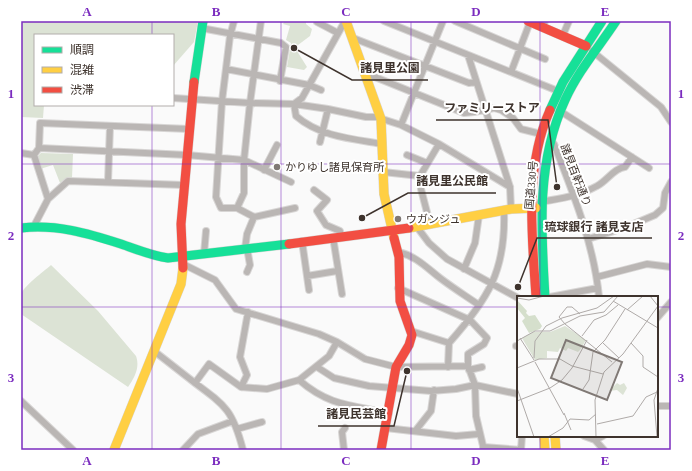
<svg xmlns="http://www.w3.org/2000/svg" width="692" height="471" font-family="'Times New Roman','Noto Sans JP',serif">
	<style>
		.green { fill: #dce3d5 }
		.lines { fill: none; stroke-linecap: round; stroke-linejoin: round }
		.street-casing { stroke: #d8d6d5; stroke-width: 8 }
		.fast-casing { stroke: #d8d6d5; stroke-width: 10 }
		.slow-casing { stroke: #d8d6d5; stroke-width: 10 }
		.jam-casing { stroke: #d8d6d5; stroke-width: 10 }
		.street { stroke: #bab6b4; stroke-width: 6 }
		.fast { stroke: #16e098; stroke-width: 9 }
		.slow { stroke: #ffcf43; stroke-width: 9 }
		.jam { stroke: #f24e42; stroke-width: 9 }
		.grid { fill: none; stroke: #7b2cbf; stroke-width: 1; stroke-opacity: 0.55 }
		.poi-dot { fill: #807975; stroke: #fff; stroke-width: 1.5 }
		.labels { text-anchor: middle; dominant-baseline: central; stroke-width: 4; stroke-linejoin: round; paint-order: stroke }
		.poi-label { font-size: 11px; fill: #3e332d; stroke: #fff; text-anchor: start }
		.street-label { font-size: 11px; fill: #3e332d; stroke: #fff }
		.inset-road { fill: none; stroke: #afaaa8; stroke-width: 1 }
		.view { fill: #807975; fill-opacity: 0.15; stroke: #807975; stroke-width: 2 }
		.inset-edge { fill: none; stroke: #3e332d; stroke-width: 2 }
		.leader { fill: none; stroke: #3e332d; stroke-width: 1.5 }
		.callout-dot { fill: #3e332d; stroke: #fff; stroke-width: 1.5 }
		.callout-label { font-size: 12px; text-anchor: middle; font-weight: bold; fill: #3e332d; stroke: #fff; stroke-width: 4; stroke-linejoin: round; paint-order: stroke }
		.neatline { fill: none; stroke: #7b2cbf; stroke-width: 1.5 }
		.grid-label { font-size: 13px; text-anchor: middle; font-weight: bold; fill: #7b2cbf }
	</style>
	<rect width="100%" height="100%" fill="#fafafa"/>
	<path class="green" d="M21,21H198L194,42L173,66V35H35V105H44L43,118L21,117Z
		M285,21H306V24L312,29L310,36L298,45L297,51L307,67L304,70L287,67L291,43L286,40L290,26L283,24Z
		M41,153L73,154L72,178L65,179L60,183L53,165L40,169L37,157Z
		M51,265L98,311L136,356C140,367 135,377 128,387L21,314C21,308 20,300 21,294C25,285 43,272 51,265Z"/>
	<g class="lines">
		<g class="street-casing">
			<path id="street" d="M234,21L230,36L222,101L216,197L221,208H237
				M261,21L250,103L294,104L328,109L366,117H376L401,125L439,144L510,187
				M384,21L558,91
				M455,21L545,59
				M317,22L338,33
				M543,27L545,21
				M201,28L281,43L286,47L280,81
				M563,35L569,21
				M353,38L469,83L476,82
				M592,51L661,107L671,122
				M468,55L510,187L511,209
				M226,69L309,85L321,90
				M511,72L530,22
				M365,73L464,113L474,112L494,108L501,110L513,118L521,129L541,134
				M173,98L250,103L244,160V193L237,208L254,217L247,234L245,249
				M294,104L296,116C320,137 353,139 383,144
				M294,104L302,98L345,21
				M560,111L649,168
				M401,125L443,21
				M551,141L554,144C573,193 594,244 599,297
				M320,142L328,109
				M39,148L187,155L244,160L291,182
				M21,153L34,155
				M34,155L39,148L40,123L189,129
				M34,155L48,199
				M407,155L427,163
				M264,170L277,145
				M383,172L420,176
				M108,182L110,126
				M314,190L327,200L317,211L326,225L340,231L341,236
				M540,202C559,199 579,196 597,186C607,181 614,168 625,167L632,157
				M254,217L295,208
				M430,224L421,189L420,176L439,144
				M34,226L48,199L68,181L184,185
				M417,227L429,243L447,259L518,298
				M333,237L342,294
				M588,239L624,228L655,215L663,208L665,193L671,182
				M302,241L309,290
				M398,252C416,256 426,267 440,278C453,288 466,296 479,305
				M204,254L206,231
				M183,264L215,280L236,309L319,334L337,342L365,359L396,367L468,366
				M464,269L475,243L479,215
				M247,272L250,265L247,248
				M307,276L337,271
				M597,277L647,264L671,267
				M398,288L470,320L487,338L484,344L468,354V366L475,385L476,416L484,450
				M550,297L598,288
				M657,318L671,302
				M411,331L449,343L448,367
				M449,343C488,299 506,271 504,211
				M516,346H518
				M154,351L195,383L209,364L241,387L267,389L299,380L329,356L337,342
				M317,367L334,378L369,386L431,391L456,389L475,385L518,394
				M469,370L482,367
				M299,380C329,406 351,405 389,413
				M195,383C226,406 233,411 243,450
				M241,387L247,375L240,357L248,312
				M21,401L73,450
				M657,406H671
				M386,428L456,436L479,434
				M237,429L262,422
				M416,430L431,411L434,390
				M584,436L595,440L604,450
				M595,440L603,436
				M483,447L521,450
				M183,450L198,434L233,421
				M344,450L342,432L345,428
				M521,450L522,436"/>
		</g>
		<g class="fast-casing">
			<path id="fast" d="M194,82L203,21
				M550,110L563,82L602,21
				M21,228C56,224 87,233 121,244C136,249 152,256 168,258L289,244
				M545,297C541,230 536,163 565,100C578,71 599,47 616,21"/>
		</g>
		<g class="slow-casing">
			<path id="slow" d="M346,21L381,119L384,194L394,238
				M409,228L511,209L536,208
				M544,436L545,450
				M555,436L556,450
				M114,450L181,284L183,268"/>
		</g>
		<g class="jam-casing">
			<path id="jam" d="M528,21L586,46
				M289,244L409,228
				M183,268L181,224L194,82
				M536,297C532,235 524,168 550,110
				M381,450L396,367L409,345L412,335L400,301L399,257L394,238"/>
		</g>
		<use href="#street" class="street"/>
		<use href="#fast" class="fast"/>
		<use href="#slow" class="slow"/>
		<use href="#jam" class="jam"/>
	</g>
	<path class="grid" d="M152,21V35M281,21V450M411,21V450M540,21V297M152,105V450M21,164H671M21,307H518M657,307H671M540,436V450"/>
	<g class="poi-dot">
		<circle cx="277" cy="167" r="4"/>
		<circle cx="398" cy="219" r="4"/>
	</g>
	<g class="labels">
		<g class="poi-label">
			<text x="285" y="167">かりゆし諸見保育所</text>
			<text x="406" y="219">ウガンジュ</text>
		</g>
		<g class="street-label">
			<text transform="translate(576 175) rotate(69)">諸見百軒通り</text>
			<text transform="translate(531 185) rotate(-85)">国道330号</text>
		</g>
	</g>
	<g transform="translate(517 296)">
		<rect width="141" height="141" fill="#fafafa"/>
		<path d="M48,30L69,44L63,54L61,56L51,52L49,55L43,52L41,56L30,55V62L18,64L5,42L16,36H33ZM100,87L103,89L107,87L110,92L106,99L100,94L92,95Z" fill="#dce3d5"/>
		<path d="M0,4L10,15L9,17L12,20L18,19L25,30L23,33L12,37L5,25L8,22L0,12Z" fill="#d5dfcc"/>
		<path class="inset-road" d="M133,0L141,10M0,2L12,4L27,0M96,5L141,32M110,14L126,0M48,28L95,66M48,28L42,21L50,11H55L63,18M65,40L77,24L89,19L101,9M3,42L17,64M0,45L18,35H33L63,20L87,16L101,0M86,47L102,62M114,47L126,60V71L141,81M17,62L18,45L29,30L45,22L80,12L97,0M18,66L47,119M0,72L22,63H43L55,70L86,78M0,92L17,141M66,93L72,84L76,56L88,44L108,13M0,105L33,92L45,84L55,72L70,44M47,117L54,134M80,128L116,120L129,101L140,96M31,141L46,132L53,123L72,124L79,118M79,141L78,104L87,76L106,58L141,10M140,141L137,104L141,92"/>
		<path class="view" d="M49,44L105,66L90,104L34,82Z"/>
		<rect width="141" height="141" class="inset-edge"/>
	</g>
	<path class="leader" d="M294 48L352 80H428M557 187L548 120H436M362 218L408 193H496M518 287L537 238H652M407 371L394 426H318"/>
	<g class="callout-dot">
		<circle cx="294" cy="48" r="4"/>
		<circle cx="557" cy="187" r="4"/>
		<circle cx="362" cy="218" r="4"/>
		<circle cx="518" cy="287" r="4"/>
		<circle cx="407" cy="371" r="4"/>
	</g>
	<g class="callout-label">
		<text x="390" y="72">諸見里公園</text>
		<text x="492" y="112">ファミリーストア</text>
		<text x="452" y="185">諸見里公民館</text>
		<text x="594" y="231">琉球銀行 諸見支店</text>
		<text x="356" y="418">諸見民芸館</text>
	</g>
	<rect width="692" height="471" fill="none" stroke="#ffffff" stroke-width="44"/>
	<rect x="34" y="34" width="140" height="72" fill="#ffffff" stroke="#b2adab"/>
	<rect x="42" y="47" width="20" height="6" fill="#16e098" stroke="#b2adab"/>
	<text x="70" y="54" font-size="12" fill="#3e332d">順調</text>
	<rect x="42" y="67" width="20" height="6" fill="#ffcf43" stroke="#b2adab"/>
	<text x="70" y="74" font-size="12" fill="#3e332d">混雑</text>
	<rect x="42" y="87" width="20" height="6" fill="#f24e42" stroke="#b2adab"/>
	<text x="70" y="94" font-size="12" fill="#3e332d">渋滞</text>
	<rect x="22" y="22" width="648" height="427" class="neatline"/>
	<g class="grid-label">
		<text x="87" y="16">A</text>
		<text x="216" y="16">B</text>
		<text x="346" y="16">C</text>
		<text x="476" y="16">D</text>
		<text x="605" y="16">E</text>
		<text x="11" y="98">1</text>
		<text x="681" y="98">1</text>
		<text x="11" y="240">2</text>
		<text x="681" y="240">2</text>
		<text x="11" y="382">3</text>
		<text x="681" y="382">3</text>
		<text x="87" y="465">A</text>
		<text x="216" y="465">B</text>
		<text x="346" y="465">C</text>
		<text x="476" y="465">D</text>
		<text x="605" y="465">E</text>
	</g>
</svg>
